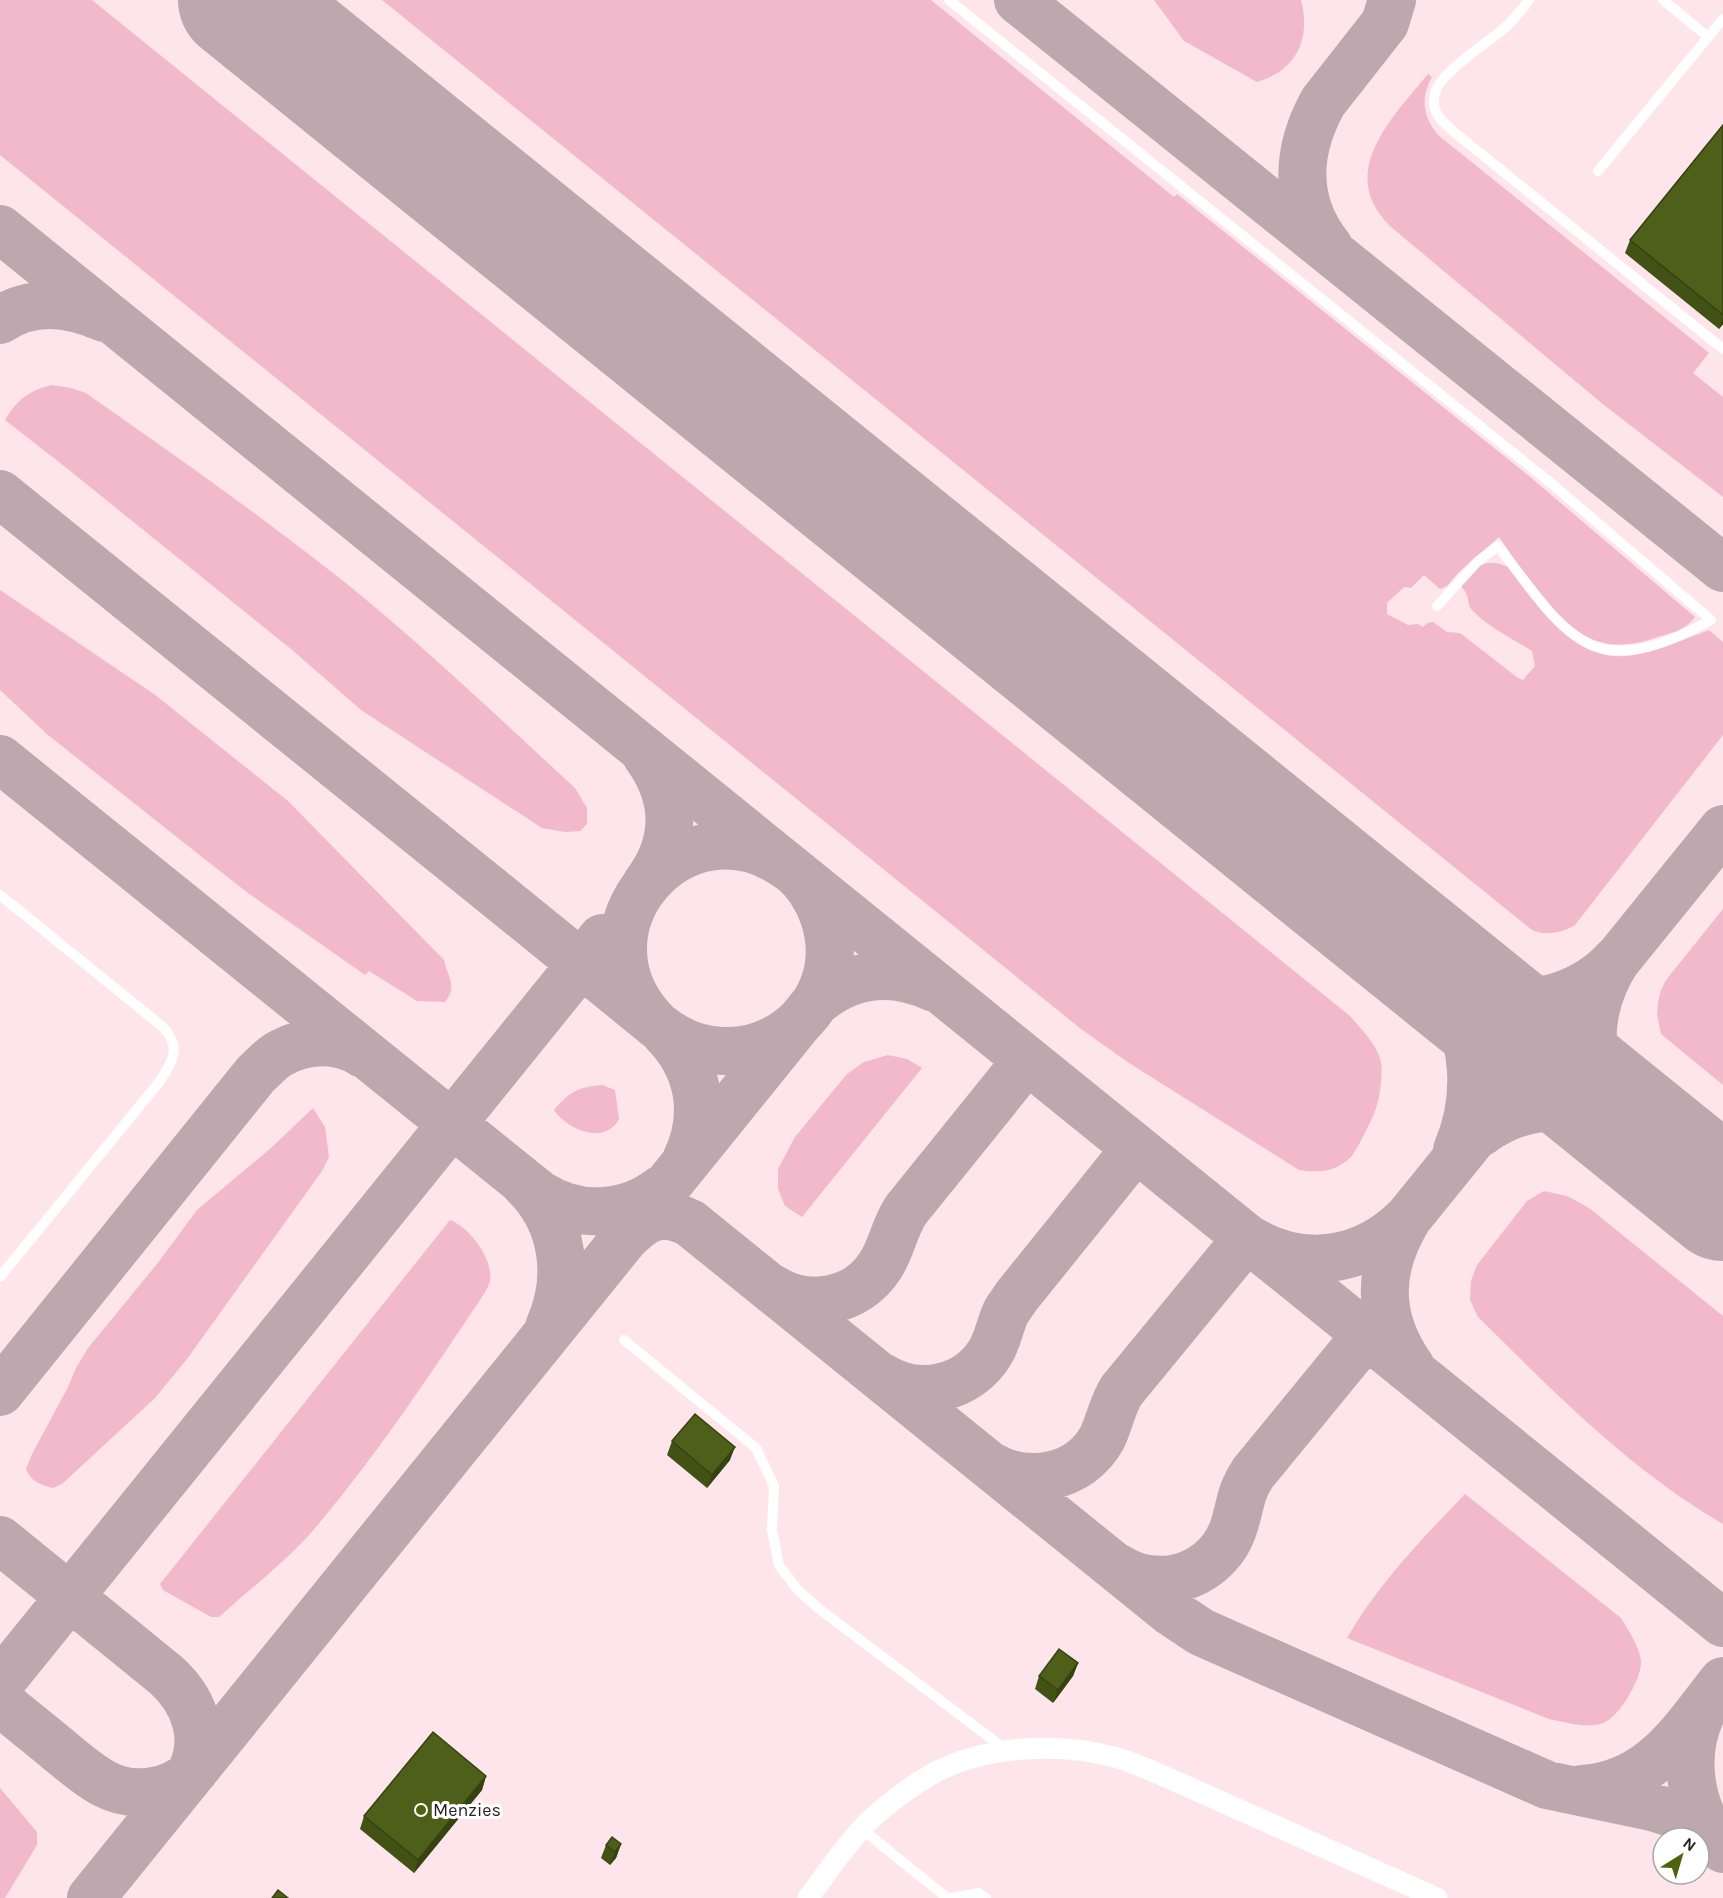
<svg xmlns="http://www.w3.org/2000/svg" width="1723" height="1898" font-family="Karla,sans-serif">
	<style>
		.green { fill: #f2b8cb }
		.lines { fill: none; stroke-linecap: round; stroke-linejoin: round }
		.taxiway { stroke: #bca8ae; stroke-width: 48 }
		.runway { stroke: #bca8ae; stroke-width: 122 }
		.service { stroke: #fff; stroke-width: 10 }
		.minor { stroke: #fff; stroke-width: 21 }
		.wall { fill: #425215 }
		.shaded-wall { fill: #364211 }
		.building { fill: #4d5f18; stroke: #364211; stroke-width: 1.5 }
		.poi-dot { fill: #4e630d; stroke: #fff; stroke-width: 2 }
		.labels { text-anchor: middle; dominant-baseline: central; stroke-width: 6; stroke-linejoin: round; paint-order: stroke }
		.poi-label { font-size: 18px; fill: #291e22; stroke: #fff; text-anchor: start }
	</style>
	<rect width="100%" height="100%" fill="#fee5ec"/>
	<path class="green" d="M0,0H92L1350,1016C1361,1029 1377,1044 1381,1062C1383,1072 1380,1097 1376,1108C1374,1116 1356,1152 1351,1157C1335,1172 1320,1173 1299,1170L1129,1063L1081,1029L0,155Z
		M382,0H931L1174,197L1177,194L1529,476L1695,617C1685,631 1670,633 1655,638C1637,644 1619,647 1600,642C1561,632 1522,569 1499,537L1459,572L1447,586L1440,589L1424,575L1411,588L1404,587L1387,603V614L1408,625L1418,624L1423,627L1427,623L1433,622L1447,632L1460,633L1518,678L1523,680L1535,666L1532,651C1513,639 1488,627 1473,611C1466,604 1471,597 1461,586C1477,568 1482,556 1508,567C1539,607 1575,666 1634,655C1660,650 1685,639 1709,630L1723,642V735L1575,925C1562,933 1546,936 1532,930Z
		M1154,0H1301C1311,39 1297,70 1257,82L1184,41Z
		M1428,74L1432,77C1420,98 1423,117 1438,135L1709,353L1693,373L1723,397V497L1604,405L1391,227C1335,173 1392,118 1428,74Z
		M52,385L71,388L86,393C174,455 263,517 347,584C426,648 500,719 575,788L587,808V824L580,831L565,832L542,828L361,710L291,649L64,466L5,420C18,399 28,391 52,385Z
		M0,590L154,694L288,801L444,960C448,978 458,986 445,1002L417,1001L369,971L365,975L248,893L202,857L48,735L0,690Z
		M1723,909V1085L1661,1034L1657,1015L1658,1002L1661,990L1666,980Z
		M888,1055L907,1059L922,1068L802,1217L785,1206L778,1189V1169L795,1137L847,1074L864,1062Z
		M602,1085L615,1090L619,1119C605,1146 566,1129 554,1110C569,1092 578,1087 602,1085Z
		M313,1108L325,1127L329,1157L322,1171L187,1359L155,1398L62,1484L53,1488C41,1485 31,1482 26,1469L32,1454L68,1387L76,1368L88,1348L157,1264L197,1210L271,1148Z
		M1544,1191L1567,1196L1589,1208L1723,1316V1524C1628,1468 1556,1394 1478,1317L1470,1300L1471,1281L1477,1265L1527,1201Z
		M450,1220C469,1227 494,1259 490,1281C489,1285 486,1290 484,1294C431,1373 378,1454 316,1527C288,1560 251,1588 219,1617H211L163,1590L160,1584Z
		M1465,1494L1621,1618C1628,1629 1639,1647 1641,1660C1643,1677 1618,1721 1600,1724C1584,1728 1565,1722 1549,1719L1347,1638C1378,1584 1422,1539 1465,1494Z
		M0,1788L37,1832V1845L5,1898H0Z"/>
	<g class="lines">
		<path class="taxiway" d="M1018,0L1723,568
			M0,229L1723,1623
			M1329,247C1293,202 1296,151 1323,102L1385,23L1392,0
			M0,320C33,298 69,303 104,318
			M0,494L493,892C548,937 603,982 658,1026C739,1092 857,1018 824,917C818,899 806,880 791,869C685,789 561,932 658,1026
			M646,755C676,796 678,842 646,884
			M0,759L539,1194C579,1219 626,1217 663,1188
			M1381,923C1403,945 1428,965 1445,991C1476,1037 1479,1099 1457,1150
			M1433,965C1450,976 1466,989 1485,995C1532,1013 1586,994 1618,958C1590,1001 1582,1052 1611,1098C1621,1115 1639,1129 1652,1142
			M664,1032C699,1067 708,1114 686,1160
			M1480,1133C1516,1106 1564,1099 1605,1117C1617,1122 1627,1129 1638,1136
			M525,1184C564,1222 571,1278 549,1327
			M1408,1218C1377,1269 1376,1317 1411,1367
			M625,1238C646,1216 662,1209 690,1223L1171,1612L1201,1632L1547,1785L1652,1807L1674,1814L1694,1825L1723,1849
			M772,1288C808,1311 857,1302 880,1266C892,1248 894,1228 906,1210L1027,1060
			M882,1377C919,1400 969,1389 991,1351C998,1339 1000,1325 1006,1312C1009,1307 1013,1302 1016,1297L1136,1148
			M0,1392L256,1074C264,1067 271,1058 281,1053C307,1039 339,1038 363,1054
			M991,1466C1029,1487 1080,1478 1102,1438C1110,1422 1112,1405 1122,1390L1247,1238C1302,1272 1363,1263 1408,1218L1723,829
			M0,1540L166,1675C196,1702 210,1743 187,1779
			M1119,1568C1135,1579 1153,1581 1172,1579C1200,1575 1224,1555 1233,1529C1241,1506 1239,1494 1253,1473L1367,1334
			M0,1683L602,938
			M0,1702C18,1717 36,1731 54,1746C70,1759 85,1773 103,1783C132,1799 170,1794 194,1771
			M1704,1708C1681,1752 1688,1809 1721,1845
			M1582,1789C1652,1785 1683,1731 1723,1681
			M91,1898L814,1004C850,972 891,968 934,988"/>
		<path class="runway" d="M239,0L1723,1200"/>
		<path class="service" d="M949,0L1551,483L1711,620C1592,686 1568,638 1498,546L1477,562L1437,606
			M1529,0C1523,8 1516,17 1508,25C1491,41 1440,72 1435,93C1430,111 1442,122 1454,132L1723,349
			M1663,0L1708,37
			M1598,171L1723,19
			M0,895L163,1027C182,1048 173,1060 160,1081L0,1277
			M624,1340L756,1448L774,1486L772,1530L779,1565L797,1589L818,1608L1005,1749
			M862,1829L947,1898
			M950,1898L979,1893L986,1898"/>
		<path class="minor" d="M808,1898C828,1872 847,1842 871,1819C890,1802 912,1785 934,1773C987,1745 1061,1742 1118,1758C1131,1762 1144,1768 1157,1773L1437,1898"/>
	</g>
	<path class="wall" d="M1723,125V324L1719,329L1625,253L1630,240Z
		M672,1441L730,1460L707,1488L667,1455Z
		M1078,1663L1073,1676L1053,1703L1035,1689L1039,1676Z
		M486,1776L482,1790L414,1873L360,1829L364,1816Z
		M621,1844L616,1858L610,1865L601,1858L606,1845Z"/>
	<path class="shaded-wall" d="M1723,317V324L1719,329Z
		M735,1447L730,1460L707,1488L712,1475Z
		M1078,1663L1073,1676L1053,1703L1058,1690Z
		M486,1776L482,1790L414,1873L418,1860Z
		M621,1844L616,1858L610,1865L615,1852Z"/>
	<path class="building" d="M1723,125V315L1630,240Z
		M695,1414L735,1447L712,1475L672,1441Z
		M1059,1649L1078,1663L1058,1690L1039,1676Z
		M433,1732L486,1776L418,1860L364,1816Z
		M612,1837L621,1844L615,1852L606,1845Z
		M278,1890L288,1898H272Z"/>
	<circle class="poi-dot" cx="421" cy="1810" r="6"/>
	<g class="labels">
		<g class="poi-label">
			<text x="433" y="1810">Menzies</text>
		</g>
	</g>
	<g transform="translate(1681 1856) rotate(37)"><circle r="28" fill="#ffffff" stroke="#a9a5a7" stroke-width="1.5"/>
	<path d="M0-4.5L10 22L0 15L-10 22Z" fill="#4e630d"/>
	<text y="-9" font-size="16" font-weight="bold" text-anchor="middle" fill="#291e22">N</text>
	</g>
</svg>
